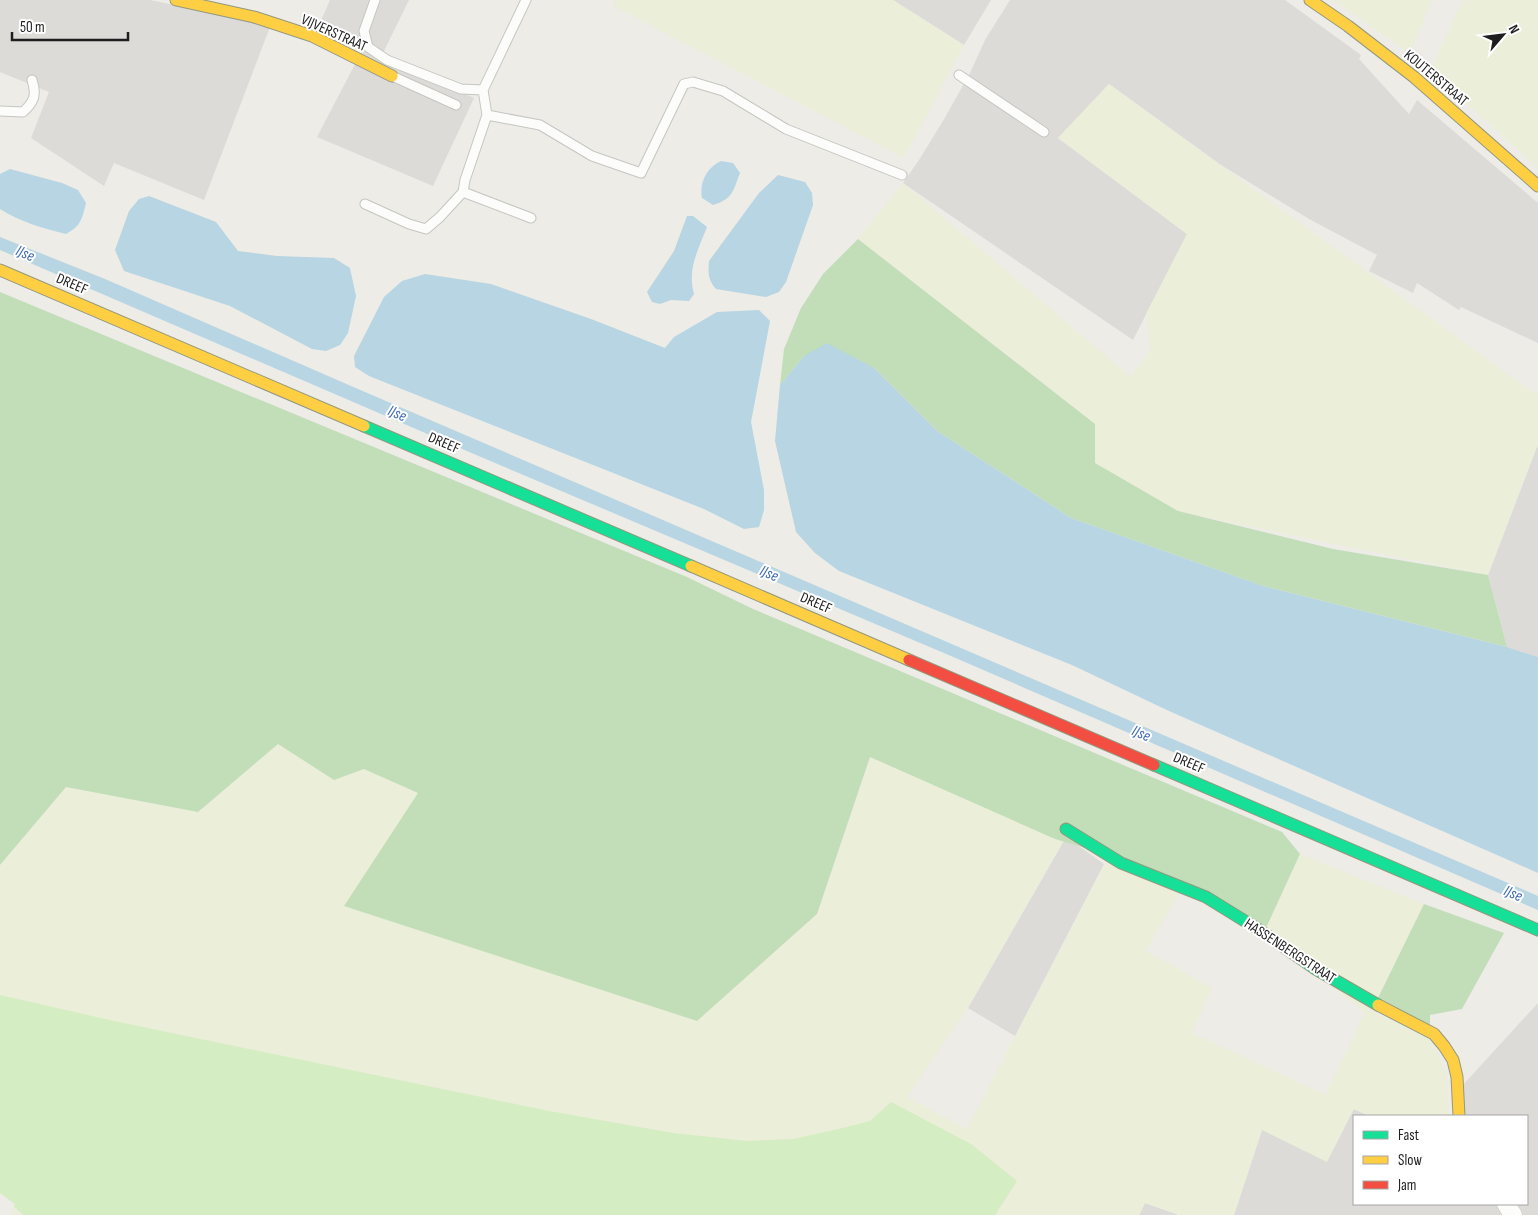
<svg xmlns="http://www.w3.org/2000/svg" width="1538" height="1215" font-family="'Sofia Sans Condensed',sans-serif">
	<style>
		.residential { fill: #dcdbd8 }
		.farmland { fill: #ebeed8 }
		.grass { fill: #d4edc2 }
		.forest { fill: #c2deb9 }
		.water { fill: #b7d5e2 }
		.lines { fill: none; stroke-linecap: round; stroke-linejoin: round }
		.lane-casing { stroke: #c5c5c2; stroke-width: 11 }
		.street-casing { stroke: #c5c5c2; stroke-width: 19 }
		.fast-casing { stroke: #93987e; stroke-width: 13 }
		.slow-casing { stroke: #93987e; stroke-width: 13 }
		.jam-casing { stroke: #93987e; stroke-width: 13 }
		.lane { stroke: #fcfcfb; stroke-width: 9 }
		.street { stroke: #fcfcfb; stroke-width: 18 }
		.fast { stroke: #16e098; stroke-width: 11 }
		.slow { stroke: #ffcf43; stroke-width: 11 }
		.jam { stroke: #f24e42; stroke-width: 11 }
		.labels { text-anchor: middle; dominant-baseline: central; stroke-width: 4; stroke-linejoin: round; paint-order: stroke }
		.street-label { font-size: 15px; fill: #1e1e1e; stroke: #fff }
		.water-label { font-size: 16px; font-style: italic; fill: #436eb6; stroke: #fff }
	</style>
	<rect width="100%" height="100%" fill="#edece6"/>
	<path class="residential" d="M0,0H150L262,23L270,27L204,200L114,163L104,186L31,138L49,92L0,72Z
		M330,0H409L382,55L474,98L433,186L317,137L364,47L319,25Z
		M893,0H991L964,45Z
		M1010,0H1285L1361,55L1359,59L1409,114L1417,100L1538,203V343L1461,307L1459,310L1417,283L1413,293L1369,271L1377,255L1309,219L1221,165L1109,84L1058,138L1187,234L1133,340L903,183L919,160L943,121L970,73L985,40Z
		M1538,444V657L1507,647L1488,575Z
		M1066,837L1104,864L1015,1036L968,1008Z
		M1538,1003V1215H1234L1262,1130L1354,1109L1369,1116H1354V1204H1527V1116H1464L1462,1086Z
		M1145,1203L1179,1215H1139Z"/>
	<path class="farmland" d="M616,0H893L964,45L904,158L614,6Z
		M1333,0H1432L1410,53Z
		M1463,0H1538V168L1431,70Z
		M1109,84L1538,396V444L1488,575L1334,544L1177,511L1095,463V424L858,239L903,183L1131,377L1151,349L1145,316L1187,234L1058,138Z
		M278,744L333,780L364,769L418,793L345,906L817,913L870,757L1066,837L968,1008L907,1097L967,1129L1110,855L1183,886L1146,951L1212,988L1192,1033L1326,1095L1365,1013L1265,930L1300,854L1424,904L1372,1010L1431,1039L1446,1073L1449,1116H1369L1354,1109L1327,1162L1262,1130L1234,1215H1179L1145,1203L1139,1215H10L15,1204L0,1193V865L66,787L198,812Z"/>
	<path class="grass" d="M0,995L114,1021L549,1111L673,1133L747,1141L793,1139L839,1129L870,1121L891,1102L971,1144L1017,1181L995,1215H24L14,1207L15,1204L0,1193Z"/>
	<path class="forest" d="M858,239L1095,424V463L1178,511L1333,549L1488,575L1507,647L1263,586L1071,518L937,431L874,368L804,356L780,385L784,349L801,308L823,274Z
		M0,292L687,577L751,608L1282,832L1300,854L1265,930L1110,855L1055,839L870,757L817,914L697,1021L344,906L418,793L364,769L334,780L278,744L198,812L66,787L0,865Z
		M1424,904L1504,933L1462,1009L1430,1015V1026L1377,1000Z"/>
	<path class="water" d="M721,161L733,163L740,173C733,191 733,199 713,205L702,198C699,183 707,167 721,161Z
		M10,169L62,183L78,190L86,203C82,219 81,226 66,234C43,228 20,222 0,209V174Z
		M778,175L805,182L812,193L813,205L786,282L779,292L766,297L716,289C708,280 708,273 709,261L759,193Z
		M149,196L216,222L238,251L277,256L334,258L350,268L356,296L348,333L340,345L326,351L312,349L230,306L124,271L115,250L129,211L139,199Z
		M687,216H693L707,227C698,250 687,269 694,294L689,301L671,300L660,304L652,302L647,292L674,251Z
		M0,237L105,279L358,389L1538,896V910L951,656L474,454L0,250Z
		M425,274L491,284L591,319L665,348L674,337L717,312L759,310L770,321L751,422L764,490V510L759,527L744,529L704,509L369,376L355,367L354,356L384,297L402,281Z
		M827,343L874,368L937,431L1071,518L1263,586L1507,647L1538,657V873L1169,711L1072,665L839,571L815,553L796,532L775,441L780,385L804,356Z"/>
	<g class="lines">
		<g class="lane-casing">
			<path id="lane" d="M959,75L1044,132
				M392,76L456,105
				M483,90L526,0
				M0,111L23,112C34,102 37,95 32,80
				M487,115L540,125L592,156L641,173L684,84L693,82L723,91L786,129L902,175
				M463,192L531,218
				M365,204L409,224L426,229L440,217L463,192L465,180L487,115L483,90L461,89L387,60L368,47L364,31L375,0"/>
		</g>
		<g class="street-casing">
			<path id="street" d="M1506,1204L1513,1215"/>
		</g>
		<g class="fast-casing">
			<path id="fast" d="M364,426L691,566
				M1154,765L1538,930
				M1066,829L1121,863L1206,897L1261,931L1314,968L1378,1005"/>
		</g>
		<g class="slow-casing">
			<path id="slow" d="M176,0L254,17L312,36L392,76
				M1310,0L1348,26L1414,77L1538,186
				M0,270L364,426
				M691,566L909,660
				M1378,1005L1434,1034L1444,1046L1453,1060L1457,1077L1459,1116"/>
		</g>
		<g class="jam-casing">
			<path id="jam" d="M909,660L1154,765"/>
		</g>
		<use href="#lane" class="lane"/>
		<use href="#street" class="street"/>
		<use href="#fast" class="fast"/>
		<use href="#slow" class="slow"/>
		<use href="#jam" class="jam"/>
	</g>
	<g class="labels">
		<g class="street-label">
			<text transform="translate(334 33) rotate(24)">VIJVERSTRAAT</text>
			<text transform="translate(1436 78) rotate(40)">KOUTERSTRAAT</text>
			<text transform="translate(72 284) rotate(23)">DREEF</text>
			<text transform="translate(444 443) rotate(23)">DREEF</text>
			<text transform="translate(816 603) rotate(23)">DREEF</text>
			<text transform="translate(1189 763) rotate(23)">DREEF</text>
			<text transform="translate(1290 951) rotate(33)">HASSENBERGSTRAAT</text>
		</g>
		<g class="water-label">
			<text transform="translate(25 254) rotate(23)">IJse</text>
			<text transform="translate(397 414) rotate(23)">IJse</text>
			<text transform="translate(769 574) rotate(23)">IJse</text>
			<text transform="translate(1141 734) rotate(23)">IJse</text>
			<text transform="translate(1513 894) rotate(23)">IJse</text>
		</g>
	</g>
	<rect x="1353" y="1115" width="175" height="90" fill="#ffffff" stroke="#a5a5a5"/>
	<rect x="1363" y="1131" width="25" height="8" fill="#16e098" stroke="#a5a5a5"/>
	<text x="1398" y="1140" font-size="15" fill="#1e1e1e">Fast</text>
	<rect x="1363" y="1156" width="25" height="8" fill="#ffcf43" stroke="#a5a5a5"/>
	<text x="1398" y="1165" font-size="15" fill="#1e1e1e">Slow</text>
	<rect x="1363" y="1181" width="25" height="8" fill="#f24e42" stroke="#a5a5a5"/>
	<text x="1398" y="1190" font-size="15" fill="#1e1e1e">Jam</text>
	<g transform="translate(1503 35) rotate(62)" stroke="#ffffff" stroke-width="4" paint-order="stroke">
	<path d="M0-4L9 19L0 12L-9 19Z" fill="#1e1e1e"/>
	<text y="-8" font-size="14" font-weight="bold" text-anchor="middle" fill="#1e1e1e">N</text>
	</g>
	<path d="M12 32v8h116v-8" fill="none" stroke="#1e1e1e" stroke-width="2.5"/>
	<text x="20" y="32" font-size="15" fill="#1e1e1e" stroke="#ffffff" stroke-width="4" paint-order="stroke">50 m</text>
</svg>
